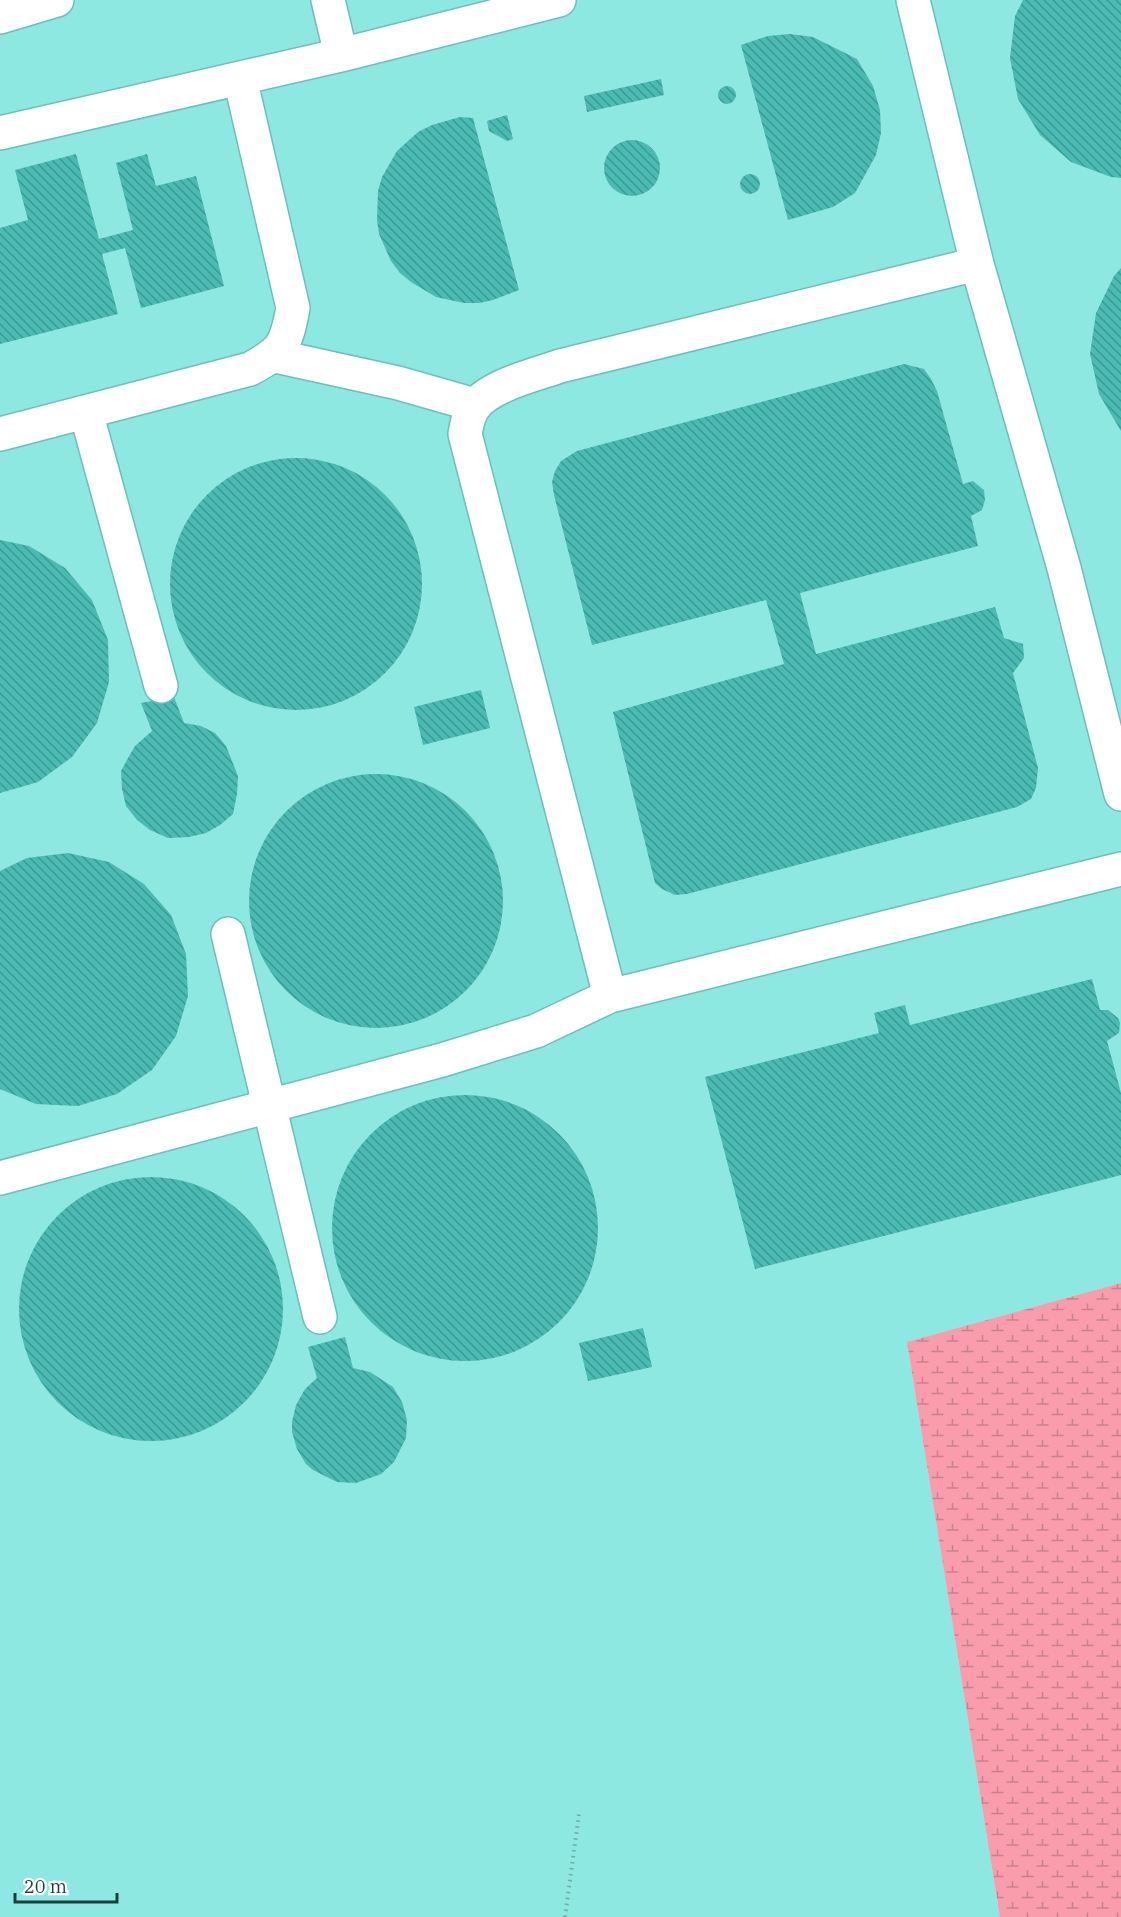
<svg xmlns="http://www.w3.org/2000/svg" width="1121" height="1917" font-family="'IBM Plex Serif',serif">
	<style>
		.built { fill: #8ce8e0 }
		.wetland { fill: url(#wetland-marsh) }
		.building { fill: url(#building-back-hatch) }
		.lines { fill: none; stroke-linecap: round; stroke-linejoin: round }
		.minor-casing { stroke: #6ebfb8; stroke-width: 36 }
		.path { stroke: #6eada8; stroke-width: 4; stroke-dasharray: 1.5 4.5; stroke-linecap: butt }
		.minor { stroke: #fff; stroke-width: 33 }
	</style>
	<defs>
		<pattern id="wetland-marsh" width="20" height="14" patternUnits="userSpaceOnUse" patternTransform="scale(1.5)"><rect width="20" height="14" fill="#f99cac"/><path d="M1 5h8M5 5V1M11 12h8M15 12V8" fill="none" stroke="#c9818d"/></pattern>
		<pattern id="building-back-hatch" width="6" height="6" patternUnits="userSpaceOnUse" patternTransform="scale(1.5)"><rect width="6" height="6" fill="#49bbb3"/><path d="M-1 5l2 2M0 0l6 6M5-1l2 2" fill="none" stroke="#3c9993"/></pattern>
	</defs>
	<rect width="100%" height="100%" fill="#a2f3ec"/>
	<path class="built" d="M0,0H1121V1283L907,1343L1000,1917H0Z"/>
	<path class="wetland" d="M1121,1283V1917H1000L907,1342Z"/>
	<path class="building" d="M1023,0H1121V178L1111,177L1071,162L1040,135L1018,99L1010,58L1015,16Z
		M790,34L813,37L857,59L873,86L880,110L881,133L876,155L855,193L833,207L788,220L741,45L768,36Z
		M661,79L664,95L587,112L584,96Z
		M718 95a9 9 0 1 1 18 0a9 9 0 1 1-18 0Z
		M507,115L513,139L507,141L489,131L487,121Z
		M460,117L473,118L519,290L493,300L479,303H464L436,297L411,282L400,273L391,261L379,234L377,220L378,191L382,177L397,151L418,132L432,125Z
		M604 168a28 28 0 1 1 56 0a28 28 0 1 1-56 0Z
		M76,154L99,239L133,230L116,163L147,154L156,186L196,176L224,286L141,308L125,248L102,254L118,314L0,344V228L28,220L15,170Z
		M740 184a10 10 0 1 1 20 0a10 10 0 1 1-20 0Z
		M1121,268V431L1099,394L1090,354L1096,313L1114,276Z
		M904,364L924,369L931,379L937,391L963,484L973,481L984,490L985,500L982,510L971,516L978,546L800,593L816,654L995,607L1004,638L1023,644L1024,658L1013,673L1038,768L1036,788L1031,799L1017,807L687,894L675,895L662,889L655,883L613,712L784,664L766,600L592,645L554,495L552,482L555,471L561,461L577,451Z
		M170 584a126 126 0 1 1 252 0a126 126 0 1 1-252 0Z
		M0,540L29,546L65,568L92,600L108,640L109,682L97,723L72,757L38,782L0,793Z
		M481,690L490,728L423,745L414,707Z
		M174,697L184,723L201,726L215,733L226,746L238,776L237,794L233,814L220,825L206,833L189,837L168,838L150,830L137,820L126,806L122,789L121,771L128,758L135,746L152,731L141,703Z
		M249 901a127 127 0 1 1 254 0a127 127 0 1 1-254 0Z
		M68,853L109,862L144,884L171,915L186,954L188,996L176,1036L152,1070L117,1094L78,1106L36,1104L0,1089V871L27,858Z
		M1092,979L1100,1010H1108L1118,1018L1120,1023L1119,1033L1107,1041L1121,1093V1175L755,1269L705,1077L879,1033L874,1013L905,1005L910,1025Z
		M332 1228a133 133 0 1 1 266 0a133 133 0 1 1-266 0Z
		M19 1309a132 132 0 1 1 264 0a132 132 0 1 1-264 0Z
		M643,1328L652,1367L588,1381L579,1343Z
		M345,1337L353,1368L370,1372L393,1387L402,1402L407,1420L406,1438L394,1462L381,1474L356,1483L337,1482L313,1470L306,1464L297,1449L292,1432V1422L296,1405L305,1389L317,1378L308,1347Z"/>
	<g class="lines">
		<g class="minor-casing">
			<path id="minor" d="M328,0L341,55
				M913,0L977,264L1064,568L1121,794
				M0,17L57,0
				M0,133L341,55L559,0
				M275,356L398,383L475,405
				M86,412L161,686
				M0,434L250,369C283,351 286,345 293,308L240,78
				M228,934L320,1317
				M610,996L465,434C467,424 468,415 474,407C490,385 535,375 560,366L977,264
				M0,1178L442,1060L536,1031L610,996L1121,869"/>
		</g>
		<path class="path" d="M565,1917L579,1814"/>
		<use href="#minor" class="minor"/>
	</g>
	<path d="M15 1893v9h102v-9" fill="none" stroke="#1d3e3c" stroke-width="3"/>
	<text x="24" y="1893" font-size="18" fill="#1d3e3c" stroke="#ffffff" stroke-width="4.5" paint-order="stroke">20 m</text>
</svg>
